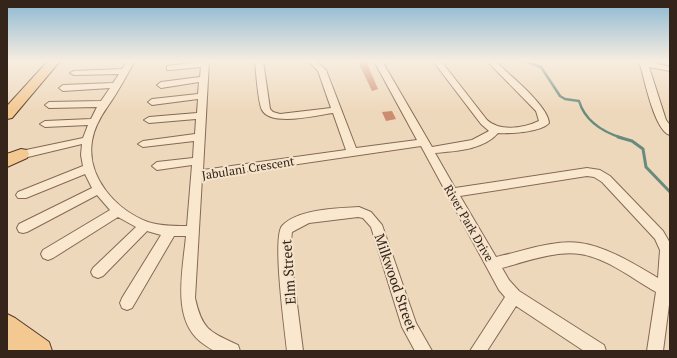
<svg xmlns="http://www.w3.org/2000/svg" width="677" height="358" font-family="'PT Serif',serif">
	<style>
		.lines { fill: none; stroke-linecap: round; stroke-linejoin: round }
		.stream-far1 { stroke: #688b7e; stroke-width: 2.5 }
		.stream { stroke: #688b7e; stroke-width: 3 }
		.building { fill: #cc8c70 }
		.street-casing { stroke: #856955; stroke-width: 2 }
		.primary-casing { stroke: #52382a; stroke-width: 2 }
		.street { fill: #f9e7ce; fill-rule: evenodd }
		.primary { fill: #f3c891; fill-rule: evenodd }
		.labels { text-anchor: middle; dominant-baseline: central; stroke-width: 4; stroke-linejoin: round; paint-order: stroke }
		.street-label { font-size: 12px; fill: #34241a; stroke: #f5e4cb }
		.near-street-label { font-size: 14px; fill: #34241a; stroke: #f5e4cb }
	</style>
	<rect width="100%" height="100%" fill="#eed8bb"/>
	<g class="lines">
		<path class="stream-far1" d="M525,61L541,67L560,96L565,99L579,101C585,121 603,132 622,138"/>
		<path class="stream" d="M618,137L632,141L643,149L646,167L670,192"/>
	</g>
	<path class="building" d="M366,61L378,89L372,91L358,62Z
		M392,111L396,119L386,121L382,112Z"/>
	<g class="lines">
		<g class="street-casing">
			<path id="street" d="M127,61H135C126,76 118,92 108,106C101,116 94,128 92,141C86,177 116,210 148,222C160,226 174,226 187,226L192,165L157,170L152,166L157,162L193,158L194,141L143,147L138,144L143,141L195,134L196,119L149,123L144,120L149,117L197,113L198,99L152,105L148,102L152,99L198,94L199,82L161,88L157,85L161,82L200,77L201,67L170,70H167V66L209,61L203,170L346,150L333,113C317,115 271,127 262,110C258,102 256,71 255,61H263L270,109L273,112L280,114L331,108L318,71L308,61H316L326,70L356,148L417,140L374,61H382L432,147L472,140L489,131L481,124L433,61H441L487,120C500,132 524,128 539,121L536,111L487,61H495C508,74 548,105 549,123C541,132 510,134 498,133C483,150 456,151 435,153L455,188L587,168L600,170L610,176L663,231L670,243V297L663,351H647L656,292C633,279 607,258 580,254C557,250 524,262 502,268L509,280L519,291L604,345L606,351H584L516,306L487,351H470L505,297L499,290L421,146L202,178L195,298C202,330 210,332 238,345L240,351C232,351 222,353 215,351C212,350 208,347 205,345C170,323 183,270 186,236H174L132,308L127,310L122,308L120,303L122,298L161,235L147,231L103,276L98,278L93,276L91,272L93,268L136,227L118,217L53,258L48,260L43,258L41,254L43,250L110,210L97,195L27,232L23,233L19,232L17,228L19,224L92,188L85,174L26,198H18L16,195L18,192L83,166L81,155L82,144L7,162V154L83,138L88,125L45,127L40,124L45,121L91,119L97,107L49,108L45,105L49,102L101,101L110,88L63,91L59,88L63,85L113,83L119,74L74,75L70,73L74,71L122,69ZM587,176L594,177L602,182L655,239L660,250L658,278C634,264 608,247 580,243C555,239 520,252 496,257L460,196Z
				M639,61H647L670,67V71L649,67L666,120L670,125V135C654,131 644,76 639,61Z
				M359,207L371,212L382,225L416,323L432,351H415L402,327L371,227L363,218L358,217L309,223L292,232L290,249L303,351H287C285,331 272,238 282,226C297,209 339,208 359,207Z"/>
		</g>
		<g class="primary-casing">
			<path id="primary" d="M48,61H60L12,118L7,119V106Z
				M21,149L27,150L29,154L27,158L7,167V154Z
				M7,314L15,318L49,342L52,351H7Z"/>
		</g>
		<use href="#street" class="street"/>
		<use href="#primary" class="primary"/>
	</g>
	<linearGradient id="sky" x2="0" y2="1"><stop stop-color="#8bb8d2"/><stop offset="0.55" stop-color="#f7ede0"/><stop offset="1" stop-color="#f7ede0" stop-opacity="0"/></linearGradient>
	<rect width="677" height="111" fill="url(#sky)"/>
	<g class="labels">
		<g class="street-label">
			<text transform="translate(248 168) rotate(-9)">Jabulani Crescent</text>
			<text transform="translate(469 223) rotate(60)">River Park Drive</text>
		</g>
		<g class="near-street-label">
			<text transform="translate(288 272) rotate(-94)">Elm Street</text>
			<text transform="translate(396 282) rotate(71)">Milkwood Street</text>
		</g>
	</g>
	<rect width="677" height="358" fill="none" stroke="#34241a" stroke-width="16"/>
</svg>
